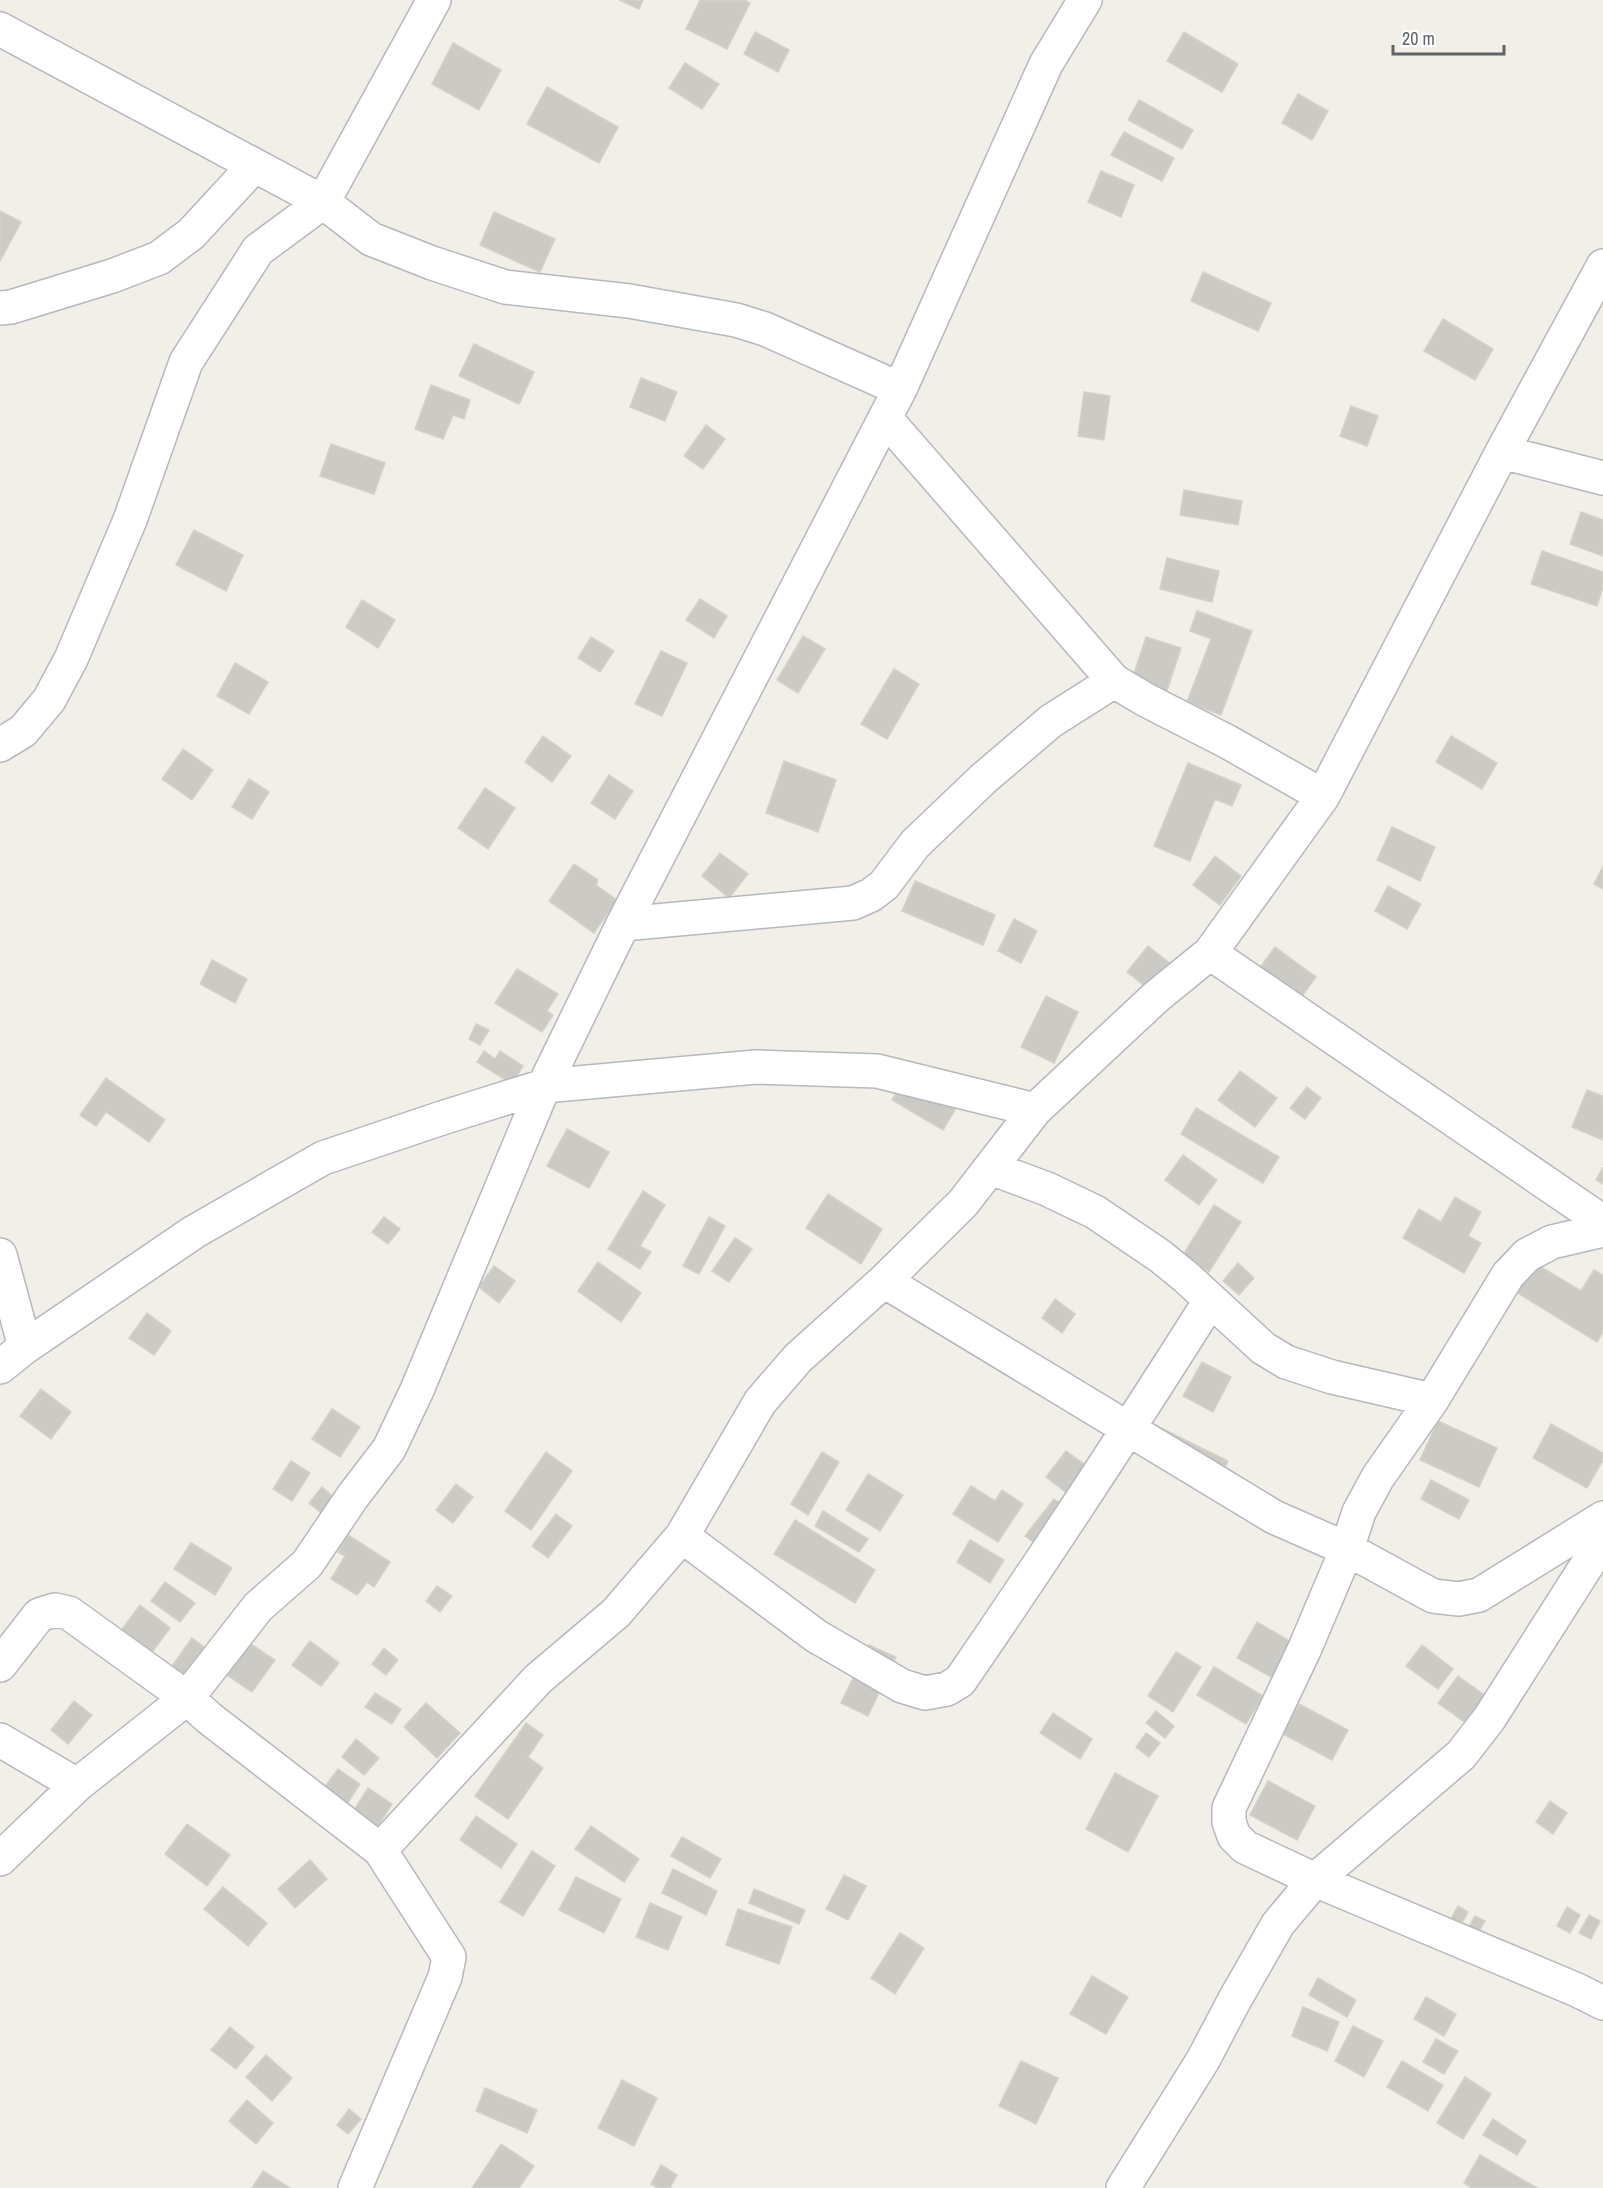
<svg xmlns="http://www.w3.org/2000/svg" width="1603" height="2188" font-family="'Archivo Narrow',sans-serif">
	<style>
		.building { fill: #cccac5; stroke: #d6d1c6; stroke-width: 1.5 }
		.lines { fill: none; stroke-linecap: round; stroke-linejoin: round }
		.street-casing { stroke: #b5b8bc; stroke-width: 36 }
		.street { stroke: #fff; stroke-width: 33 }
	</style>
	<rect width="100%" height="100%" fill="#f1efe8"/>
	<path class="building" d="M619,0H643L639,9Z
		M700,0H744L750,3L727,49L686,29Z
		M755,32L789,50L778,72L744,54Z
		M1184,32L1238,64L1222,92L1167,61Z
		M453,43L501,70L479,110L432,84Z
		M685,63L719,84L702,109L669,88Z
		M547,87L618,127L599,163L527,124Z
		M1298,94L1328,111L1312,140L1282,123Z
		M1139,100L1193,130L1182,149L1128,120Z
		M1124,132L1174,158L1162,181L1111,155Z
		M1101,171L1134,185L1121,217L1088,202Z
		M0,211L21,222L0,261Z
		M494,212L555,239L540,272L480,245Z
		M1203,272L1271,303L1258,331L1191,301Z
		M1443,319L1493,349L1475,380L1424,351Z
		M474,344L534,372L519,404L459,376Z
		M641,378L677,392L665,421L630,407Z
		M431,385L470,400L464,419L453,415L443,439L415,429Z
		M1084,392L1110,396L1104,440L1078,436Z
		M1351,406L1378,416L1367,446L1340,436Z
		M706,425L725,439L703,469L684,456Z
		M331,444L385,463L374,494L320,476Z
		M1184,490L1242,501L1238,525L1180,515Z
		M1581,512L1603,520V556L1570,544Z
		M194,530L243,555L226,591L176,565Z
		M1542,551L1603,572V587L1597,606L1531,584Z
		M1167,558L1219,571L1212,602L1160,589Z
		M700,599L727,616L714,638L686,620Z
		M362,600L395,620L378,648L346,627Z
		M1197,611L1252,631L1221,715L1187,702L1211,639L1190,631Z
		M803,636L825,649L798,693L777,680Z
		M591,637L614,651L600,672L578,658Z
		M1146,637L1181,648L1161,709L1126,698Z
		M661,651L687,663L662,716L635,704Z
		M235,663L268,682L249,714L217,696Z
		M894,669L919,684L887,739L861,724Z
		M543,736L571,756L552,782L525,762Z
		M1451,736L1497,763L1482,789L1436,762Z
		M183,749L213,770L192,800L162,779Z
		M784,761L836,780L818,832L766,813Z
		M1188,763L1241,785L1232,806L1215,799L1190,861L1154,846Z
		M609,775L633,791L615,819L591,803Z
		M249,779L269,792L252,819L232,807Z
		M485,788L515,808L488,849L458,828Z
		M1392,827L1435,847L1420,881L1377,860Z
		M720,853L748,874L729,898L702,876Z
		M1215,856L1241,876L1220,905L1193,885Z
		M574,864L598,880L596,885L617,900L594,933L549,901Z
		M1603,866V889L1594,884Z
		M915,881L995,915L983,945L902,911Z
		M1388,886L1421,904L1407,929L1375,911Z
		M1014,919L1037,931L1021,963L998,951Z
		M1148,946L1190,979L1169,1006L1127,972Z
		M1275,947L1316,977L1297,1003L1256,973Z
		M212,960L247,979L235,1003L200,984Z
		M517,969L558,994L547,1011L553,1015L542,1032L495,1003Z
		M1046,996L1078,1012L1054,1063L1021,1047Z
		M476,1024L489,1030L480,1045L469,1039Z
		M484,1051L495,1059L500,1051L523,1066L512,1084L477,1062Z
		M911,1068L962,1098L943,1130L892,1100Z
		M1240,1071L1277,1098L1255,1127L1218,1100Z
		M106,1078L165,1120L149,1142L106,1112L96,1126L80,1115Z
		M1307,1087L1321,1098L1305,1119L1290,1108Z
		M1587,1090L1603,1096V1140L1572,1127Z
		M1196,1108L1279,1157L1263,1183L1181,1134Z
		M567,1129L609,1152L589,1188L547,1166Z
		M1183,1155L1217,1180L1199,1205L1165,1180Z
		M1603,1167V1184L1596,1180Z
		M643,1191L665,1205L640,1246L651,1252L640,1269L608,1249Z
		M828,1194L882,1229L861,1264L806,1228Z
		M1455,1197L1481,1212L1468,1236L1481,1243L1464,1273L1403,1238L1419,1209L1441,1222Z
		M1214,1205L1241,1222L1209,1272L1183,1255Z
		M384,1217L400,1229L388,1244L372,1232Z
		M709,1217L725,1226L699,1274L683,1266Z
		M735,1238L752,1249L729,1282L712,1271Z
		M598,1262L641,1293L621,1322L578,1291Z
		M1533,1262L1581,1291L1594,1270L1603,1275V1332L1597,1342L1516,1292Z
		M1238,1263L1254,1278L1239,1295L1223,1281Z
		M494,1266L515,1281L499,1303L479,1287Z
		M1055,1299L1075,1314L1062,1333L1042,1318Z
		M147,1313L171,1331L154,1355L129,1338Z
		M1202,1362L1231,1377L1213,1412L1183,1396Z
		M41,1389L71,1412L51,1439L20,1416Z
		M332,1409L360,1427L340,1457L312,1439Z
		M1438,1421L1497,1448L1479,1487L1420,1460Z
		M1551,1424L1603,1453V1460L1587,1488L1533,1458Z
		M1155,1425L1228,1461L1218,1481L1146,1445Z
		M1066,1451L1092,1470L1072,1497L1046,1477Z
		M546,1452L572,1471L531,1530L505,1511Z
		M822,1452L839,1462L808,1515L791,1504Z
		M291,1461L310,1473L292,1501L273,1489Z
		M868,1474L903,1495L880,1531L846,1510Z
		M1431,1480L1469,1500L1459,1519L1421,1499Z
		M456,1484L473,1497L453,1523L436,1510Z
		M971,1486L995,1501L1002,1490L1023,1504L998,1542L953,1514Z
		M322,1487L339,1502L326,1517L309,1503Z
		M1054,1499L1072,1512L1043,1549L1025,1536Z
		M823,1511L868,1539L859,1552L815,1526Z
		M556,1514L572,1526L548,1558L532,1546Z
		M795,1520L875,1570L855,1603L774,1554Z
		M348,1535L390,1562L374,1587L367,1582L357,1595L331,1579L345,1556L338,1552Z
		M970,1540L1004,1560L990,1583L957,1562Z
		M191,1543L232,1568L215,1595L174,1569Z
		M165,1582L195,1603L180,1622L151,1601Z
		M437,1586L452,1596L440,1612L426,1601Z
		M140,1605L170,1628L150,1655L119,1633Z
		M1257,1622L1293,1643L1273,1678L1237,1658Z
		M192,1638L209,1651L183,1687L166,1674Z
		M310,1641L339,1663L321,1686L292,1665Z
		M249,1643L275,1660L252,1692L227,1675Z
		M869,1645L896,1657L868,1716L841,1703Z
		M1422,1645L1453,1669L1438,1689L1406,1666Z
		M384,1648L398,1660L386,1675L372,1664Z
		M1176,1652L1201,1667L1173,1712L1148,1696Z
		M1214,1667L1263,1696L1246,1724L1197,1695Z
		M1458,1676L1490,1699L1470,1726L1438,1703Z
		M375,1693L401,1709L392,1724L365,1707Z
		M74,1701L92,1715L68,1744L51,1730Z
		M426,1703L460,1733L437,1758L404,1727Z
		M1299,1704L1348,1730L1332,1760L1283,1734Z
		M1156,1711L1174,1726L1165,1738L1146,1723Z
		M1053,1713L1092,1739L1080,1759L1040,1733Z
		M526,1723L543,1735L528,1757L543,1768L508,1819L475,1796Z
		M1146,1733L1160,1743L1149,1757L1136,1747Z
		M356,1739L379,1758L364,1775L342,1757Z
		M338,1769L360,1784L347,1804L324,1788Z
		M1115,1773L1158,1796L1128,1852L1086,1829Z
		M1268,1781L1315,1806L1297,1840L1250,1815Z
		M368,1788L392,1804L378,1826L354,1810Z
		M1550,1801L1567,1813L1553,1834L1536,1822Z
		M476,1816L517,1844L501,1868L460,1840Z
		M187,1824L230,1855L207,1886L165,1854Z
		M591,1826L639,1859L624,1882L575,1849Z
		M682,1837L721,1859L710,1878L671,1856Z
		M532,1851L555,1866L523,1916L500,1902Z
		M310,1860L327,1879L295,1908L278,1889Z
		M673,1869L717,1891L706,1915L662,1893Z
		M844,1875L866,1886L848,1920L826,1909Z
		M576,1877L621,1899L604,1933L559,1910Z
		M223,1887L267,1923L248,1946L204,1909Z
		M754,1889L805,1910L799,1924L749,1903Z
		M650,1903L682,1917L668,1950L636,1937Z
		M1458,1906L1468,1912L1458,1930L1448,1924Z
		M1567,1907L1580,1915L1570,1933L1557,1926Z
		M738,1909L792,1927L779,1964L726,1945Z
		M1589,1915L1600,1921L1591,1939L1579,1933Z
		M1475,1916L1485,1921L1475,1938L1466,1932Z
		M900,1933L924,1948L895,1994L871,1978Z
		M1092,1976L1128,1997L1106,2034L1070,2014Z
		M1318,1978L1356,2000L1347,2017L1309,1995Z
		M1426,1997L1456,2014L1444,2036L1414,2019Z
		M1303,2007L1339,2022L1327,2051L1292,2036Z
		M1353,2026L1383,2041L1364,2077L1335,2061Z
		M230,2027L254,2047L236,2069L211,2050Z
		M1436,2039L1458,2051L1444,2074L1423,2062Z
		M266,2055L292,2078L272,2101L246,2077Z
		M1021,2061L1058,2078L1036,2124L999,2106Z
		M1402,2061L1443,2085L1428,2111L1387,2087Z
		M1465,2077L1491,2094L1463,2139L1437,2123Z
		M622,2080L657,2098L634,2146L598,2128Z
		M485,2088L537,2110L527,2133L476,2111Z
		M247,2100L273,2123L256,2144L229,2121Z
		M349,2109L361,2119L348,2134L337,2125Z
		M1493,2119L1526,2141L1517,2155L1483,2135Z
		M501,2144L534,2166L519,2188H472Z
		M1480,2155L1537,2188H1472L1464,2183Z
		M661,2165L677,2175L670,2188H658L651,2184Z
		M263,2171L290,2188H252Z"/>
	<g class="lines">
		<g class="street-casing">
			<path id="street" d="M0,29L323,202L371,239L432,263L505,287L629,301L736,320L765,329L900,389
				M0,308L11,307L112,276L159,258L191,234L254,166
				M886,419L1114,681L1146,700L1228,742L1323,796
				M1502,452L1603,478
				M0,745L23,731L49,700L71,659L130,520L186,362L258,250L323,202L434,0
				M623,924L853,903L871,895L884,885L915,844L983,779L1051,721L1114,681
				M1210,953L1603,1222
				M991,1168L1047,1189L1095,1212L1160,1256L1187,1278L1263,1348L1286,1362L1332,1377L1432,1400
				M1603,1230L1552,1242L1527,1255L1508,1275L1432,1400L1378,1477L1359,1512L1347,1549L1305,1648L1229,1808V1822L1234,1836L1245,1847L1315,1880L1577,1990L1603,2003
				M0,1255L25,1347
				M884,1281L1274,1517L1347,1549L1433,1596L1459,1599L1479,1595L1603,1518
				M0,1367L25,1347L194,1232L323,1158L442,1118L544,1086L756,1067L877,1071L1035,1110
				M682,1536L816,1636L902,1686L925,1693L947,1689L960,1681C1046,1556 1129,1429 1210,1301
				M0,1665L39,1615L55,1610L69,1613L187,1698L209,1718L380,1850L449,1957L445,1977L355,2188
				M0,1740L77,1785
				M380,1850L538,1679L616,1613L682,1536L760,1402L798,1358L884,1281L963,1203L1035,1110L1156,997L1210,953L1323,796L1502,452L1603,266
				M0,1859L77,1785L187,1698L258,1607L307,1564L353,1496L389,1449L417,1390L544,1086L623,924L900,389L1046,64L1085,0
				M1123,2188L1203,2060L1234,2001L1278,1924L1315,1880L1461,1755L1489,1719L1603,1540"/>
		</g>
		<use href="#street" class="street"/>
	</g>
	<path d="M1393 45v9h111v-9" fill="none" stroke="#5f6368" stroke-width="3"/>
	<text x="1402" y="45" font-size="18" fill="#5f6368" stroke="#ffffff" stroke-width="4.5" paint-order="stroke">20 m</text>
</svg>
